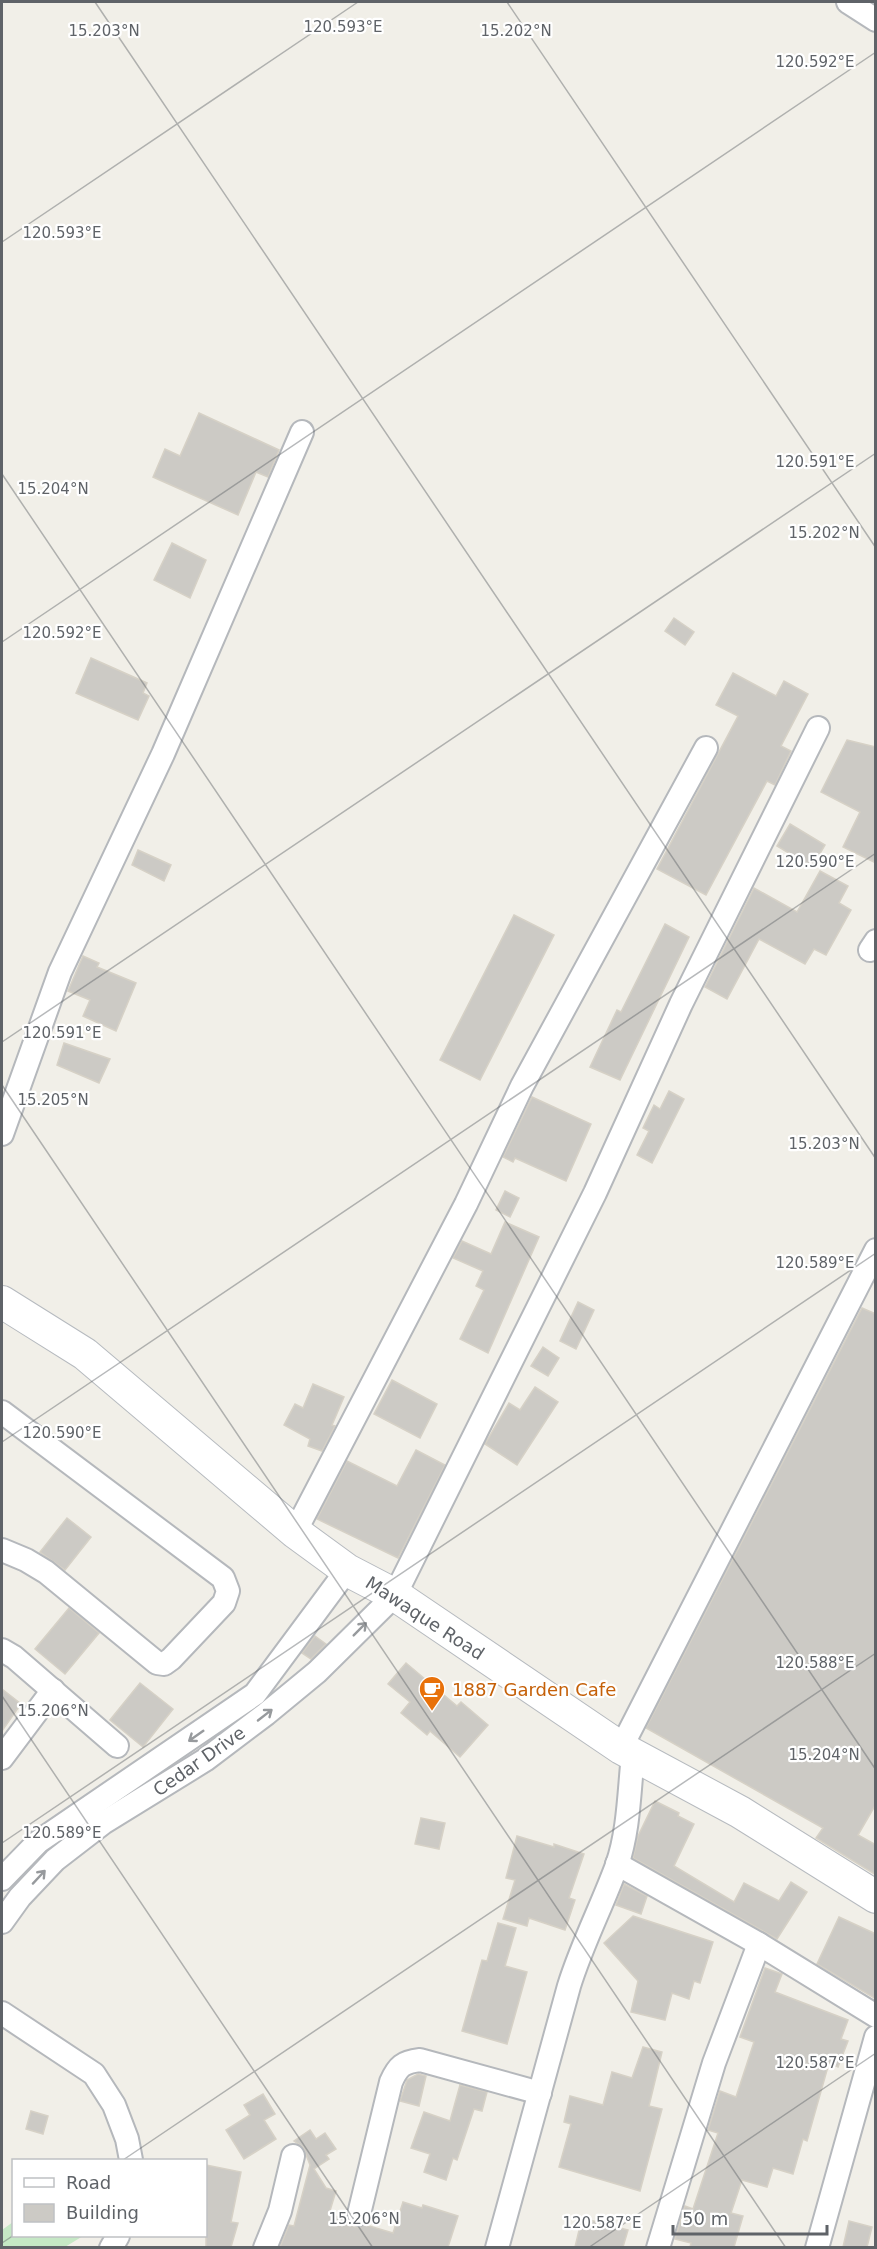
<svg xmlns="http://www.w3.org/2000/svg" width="877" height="2249" font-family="'DejaVu Sans',sans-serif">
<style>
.green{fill:#c5e8c5}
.building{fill:#cccac5;stroke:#d6d1c6;stroke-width:1.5}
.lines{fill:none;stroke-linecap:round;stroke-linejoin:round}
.minor-casing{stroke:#b5b8bc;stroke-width:26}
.secondary-casing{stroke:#b6babf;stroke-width:34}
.minor{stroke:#fff;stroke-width:22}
.secondary{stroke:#fff;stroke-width:32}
.oneway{stroke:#979a9d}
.ticks{fill:none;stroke:#5f6368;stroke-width:1.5;stroke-opacity:0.45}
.labels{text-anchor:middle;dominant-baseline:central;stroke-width:4.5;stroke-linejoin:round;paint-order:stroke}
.street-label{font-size:18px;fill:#5f6368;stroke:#fff}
.food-label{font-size:18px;fill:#c56008;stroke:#fff;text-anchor:start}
.ticks-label{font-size:15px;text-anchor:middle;fill:#5f6368;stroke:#fff;stroke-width:4.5;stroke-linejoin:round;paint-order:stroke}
</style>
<rect width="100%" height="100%" fill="#f1efe8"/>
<polygon class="green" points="13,2222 14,2236 83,2236 65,2247 2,2247 2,2230"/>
<g class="building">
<polygon points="199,413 279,450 268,477 256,472 238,515 153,477 165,449 180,456"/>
<polygon points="172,543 206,560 190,598 154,580"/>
<polygon points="674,618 694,632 685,645 665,631"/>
<polygon points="91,658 147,683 143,693 149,696 138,720 76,693"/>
<polygon points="733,673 776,696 784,681 808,694 781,746 791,751 775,785 767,781 706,895 657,869 738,716 716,705"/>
<polygon points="847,740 876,747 876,863 843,847 860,812 821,792"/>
<polygon points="790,824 825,845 812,867 777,846"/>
<polygon points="138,850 171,865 164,881 132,865"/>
<polygon points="820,871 848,886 839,903 851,910 826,955 814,949 805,964 759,939 727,999 705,987 754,888 797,912"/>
<polygon points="514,915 554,935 480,1080 440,1060"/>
<polygon points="665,924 689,937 620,1080 590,1067 617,1010 621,1012"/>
<polygon points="83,956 99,963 97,967 136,983 116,1031 83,1016 90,1000 68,991"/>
<polygon points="64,1043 110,1059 99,1083 57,1065"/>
<polygon points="669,1091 684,1099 652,1163 637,1155 649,1131 643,1128 654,1105 660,1109"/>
<polygon points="532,1097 591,1124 566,1181 515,1158 513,1162 503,1157"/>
<polygon points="505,1191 519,1198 510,1217 496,1210"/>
<polygon points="505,1222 539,1237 488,1353 460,1339 484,1290 476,1286 483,1271 453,1258 462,1241 491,1254"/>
<polygon points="578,1302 594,1310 576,1349 560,1341"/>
<polygon points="862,1308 876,1314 876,1804 858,1835 876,1845 876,1875 816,1838 823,1828 646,1728"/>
<polygon points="543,1347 559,1358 548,1376 531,1366"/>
<polygon points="392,1380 437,1404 420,1438 374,1414"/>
<polygon points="313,1384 344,1397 332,1425 335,1426 322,1451 308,1446 310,1439 284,1425 295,1404 303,1408"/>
<polygon points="535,1387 558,1402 517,1465 485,1444 509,1403 520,1410"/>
<polygon points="416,1450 445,1465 398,1558 317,1519 347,1461 397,1486"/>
<polygon points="67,1518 91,1537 65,1570 40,1552"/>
<polygon points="69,1608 99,1633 65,1674 35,1649"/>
<polygon points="315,1636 326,1644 311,1659 302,1653"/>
<polygon points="406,1663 457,1706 461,1702 488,1725 460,1757 430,1731 427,1735 401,1713 410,1702 388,1684"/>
<polygon points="140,1683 173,1709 143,1747 110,1720"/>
<polygon points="2,1689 21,1704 2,1731"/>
<polygon points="655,1801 679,1813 678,1816 694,1824 674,1866 734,1902 744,1883 779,1901 791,1882 807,1892 777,1939 633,1858 638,1836"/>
<polygon points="421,1818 445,1823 439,1849 415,1844"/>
<polygon points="517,1836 554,1847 554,1844 584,1854 569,1898 575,1900 565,1930 529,1918 527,1926 503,1919 515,1880 506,1878"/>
<polygon points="624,1884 647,1896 641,1914 616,1905"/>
<polygon points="633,1916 713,1942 700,1983 694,1981 689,1999 672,1993 665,2020 631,2012 638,1981 604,1943"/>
<polygon points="839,1917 876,1934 876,1999 817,1964"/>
<polygon points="498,1923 516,1928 505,1966 527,1972 507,2044 462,2031 482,1960 487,1961"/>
<polygon points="765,1968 782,1974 775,1992 848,2020 841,2039 848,2041 838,2067 829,2063 807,2141 803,2139 793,2174 773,2168 767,2187 742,2180 731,2213 743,2216 734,2247 690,2247 691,2243 675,2239 685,2206 693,2209 718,2133 708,2130 720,2091 736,2097 754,2042 740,2037"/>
<polygon points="643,2047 662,2052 649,2106 662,2109 640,2191 559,2167 571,2124 564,2122 570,2096 603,2105 612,2072 632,2078"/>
<polygon points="418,2074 426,2076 419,2106 400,2101 407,2080"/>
<polygon points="460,2085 487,2092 482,2111 474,2109 457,2160 453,2158 446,2180 424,2172 430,2154 411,2148 424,2112 450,2121"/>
<polygon points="263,2094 275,2114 264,2120 276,2139 244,2159 226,2130 250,2115 244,2105"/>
<polygon points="31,2111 48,2116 43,2134 26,2129"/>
<polygon points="310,2130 316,2139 325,2133 336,2149 326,2155 329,2159 314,2169 326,2188 336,2191 329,2214 347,2220 355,2227 366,2225 393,2233 403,2202 422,2208 423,2205 458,2216 448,2247 280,2247 289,2225 294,2226 310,2165 303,2147 294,2141"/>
<polygon points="206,2165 241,2172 231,2222 238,2223 231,2247 206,2247"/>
<polygon points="582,2218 628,2230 623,2247 575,2247"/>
<polygon points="849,2221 872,2227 867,2247 843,2247"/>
</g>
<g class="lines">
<g class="minor-casing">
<g id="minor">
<polyline points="848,2 876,20"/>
<polyline points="870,950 876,941"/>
<polyline points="2,1134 60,972 163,754 302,432"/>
<polyline points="2,1412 223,1578 228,1591 224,1603 171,1659 164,1664 157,1663 46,1572 26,1560 2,1550"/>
<polyline points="295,1532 466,1204 522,1086 706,748"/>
<polyline points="2,1650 14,1657 117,1746"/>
<polyline points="621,1748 876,1250"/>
<polyline points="2,1758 53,1690"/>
<polyline points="617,1864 759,1944 876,2016"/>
<polyline points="2,1879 38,1842 255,1694 347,1570"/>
<polyline points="2,1922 20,1897 55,1860 103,1823 205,1760 266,1714 317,1672 395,1595 595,1193 681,1004 818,728"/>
<polyline points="2,2013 94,2074 114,2105 127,2139 131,2160"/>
<path d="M359,2214L391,2082C398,2066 403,2062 420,2060L540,2093"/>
<polyline points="111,2248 118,2236"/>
<polyline points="265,2248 280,2211 293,2156"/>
<path d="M497,2248L569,1986C582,1944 602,1906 617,1865C629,1830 629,1792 633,1755"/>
<polyline points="658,2248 714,2063 759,1944"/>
<polyline points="817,2248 876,2037"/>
</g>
</g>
<g class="secondary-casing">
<polyline id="secondary" points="2,1302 85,1354 295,1532 347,1570 395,1595 621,1748 740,1812 876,1897"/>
</g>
<use href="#minor" class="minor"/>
<use href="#secondary" class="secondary"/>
</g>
<defs><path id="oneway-shaft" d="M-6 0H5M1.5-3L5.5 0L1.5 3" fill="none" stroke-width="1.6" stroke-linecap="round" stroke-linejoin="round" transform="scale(1.5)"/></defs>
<g class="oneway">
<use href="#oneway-shaft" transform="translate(360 1629) rotate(-45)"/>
<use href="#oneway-shaft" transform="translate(265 1715) rotate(-38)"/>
<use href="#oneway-shaft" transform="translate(196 1736) rotate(145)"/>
<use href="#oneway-shaft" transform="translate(39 1877) rotate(-47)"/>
</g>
<path class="ticks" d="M95,2L876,1159M507,2L876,548M2,242L358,2M2,474L876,1770M2,642L876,52M2,1042L876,453M2,1085L786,2248M2,1442L876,853M2,1696L373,2248M2,1843L876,1253M123,2160L876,1653M2,2243L14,2235M588,2248L876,2053"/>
<defs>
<g id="cafe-pin" transform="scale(1.35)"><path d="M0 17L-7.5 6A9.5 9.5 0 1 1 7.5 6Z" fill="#e8710a" stroke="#fff"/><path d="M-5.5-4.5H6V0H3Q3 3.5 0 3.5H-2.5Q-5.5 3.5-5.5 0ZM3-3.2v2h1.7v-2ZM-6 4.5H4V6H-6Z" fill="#fff"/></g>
</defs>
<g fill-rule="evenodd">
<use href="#cafe-pin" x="432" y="1689"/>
</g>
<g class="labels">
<g class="street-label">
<text transform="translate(425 1618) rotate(33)">Mawaque Road</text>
<text transform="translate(199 1761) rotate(-35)">Cedar Drive</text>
</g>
<g class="food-label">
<text x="452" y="1689">1887 Garden Cafe</text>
</g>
</g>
<g class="ticks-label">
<text x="343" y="32">120.593°E</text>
<text x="104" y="36">15.203°N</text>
<text x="516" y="36">15.202°N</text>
<text x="815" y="67">120.592°E</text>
<text x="62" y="238">120.593°E</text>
<text x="815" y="467">120.591°E</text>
<text x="53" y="494">15.204°N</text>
<text x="824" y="538">15.202°N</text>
<text x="62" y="638">120.592°E</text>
<text x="815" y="867">120.590°E</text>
<text x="62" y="1038">120.591°E</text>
<text x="53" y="1105">15.205°N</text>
<text x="824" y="1149">15.203°N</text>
<text x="815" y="1268">120.589°E</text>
<text x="62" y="1438">120.590°E</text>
<text x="815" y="1668">120.588°E</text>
<text x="53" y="1716">15.206°N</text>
<text x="824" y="1760">15.204°N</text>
<text x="62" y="1838">120.589°E</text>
<text x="815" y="2068">120.587°E</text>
<text x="364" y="2224">15.206°N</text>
<text x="602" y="2228">120.587°E</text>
</g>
<rect width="877" height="2249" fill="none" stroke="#5f6368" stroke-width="6"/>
<rect x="12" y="2159" width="195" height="78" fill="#ffffff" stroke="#bfc1c3" stroke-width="1.5"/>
<rect x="24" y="2178" width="30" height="9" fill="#ffffff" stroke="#bfc1c3" stroke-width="1.5"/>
<text x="66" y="2189" font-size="18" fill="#5f6368">Road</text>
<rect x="24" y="2204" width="30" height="18" fill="#cccac5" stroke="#bfc1c3" stroke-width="1.5"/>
<text x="66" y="2219" font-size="18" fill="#5f6368">Building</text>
<path d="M673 2225v9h154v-9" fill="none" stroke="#5f6368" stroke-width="3"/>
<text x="682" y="2225" font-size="18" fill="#5f6368" stroke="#ffffff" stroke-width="4.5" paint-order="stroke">50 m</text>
</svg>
